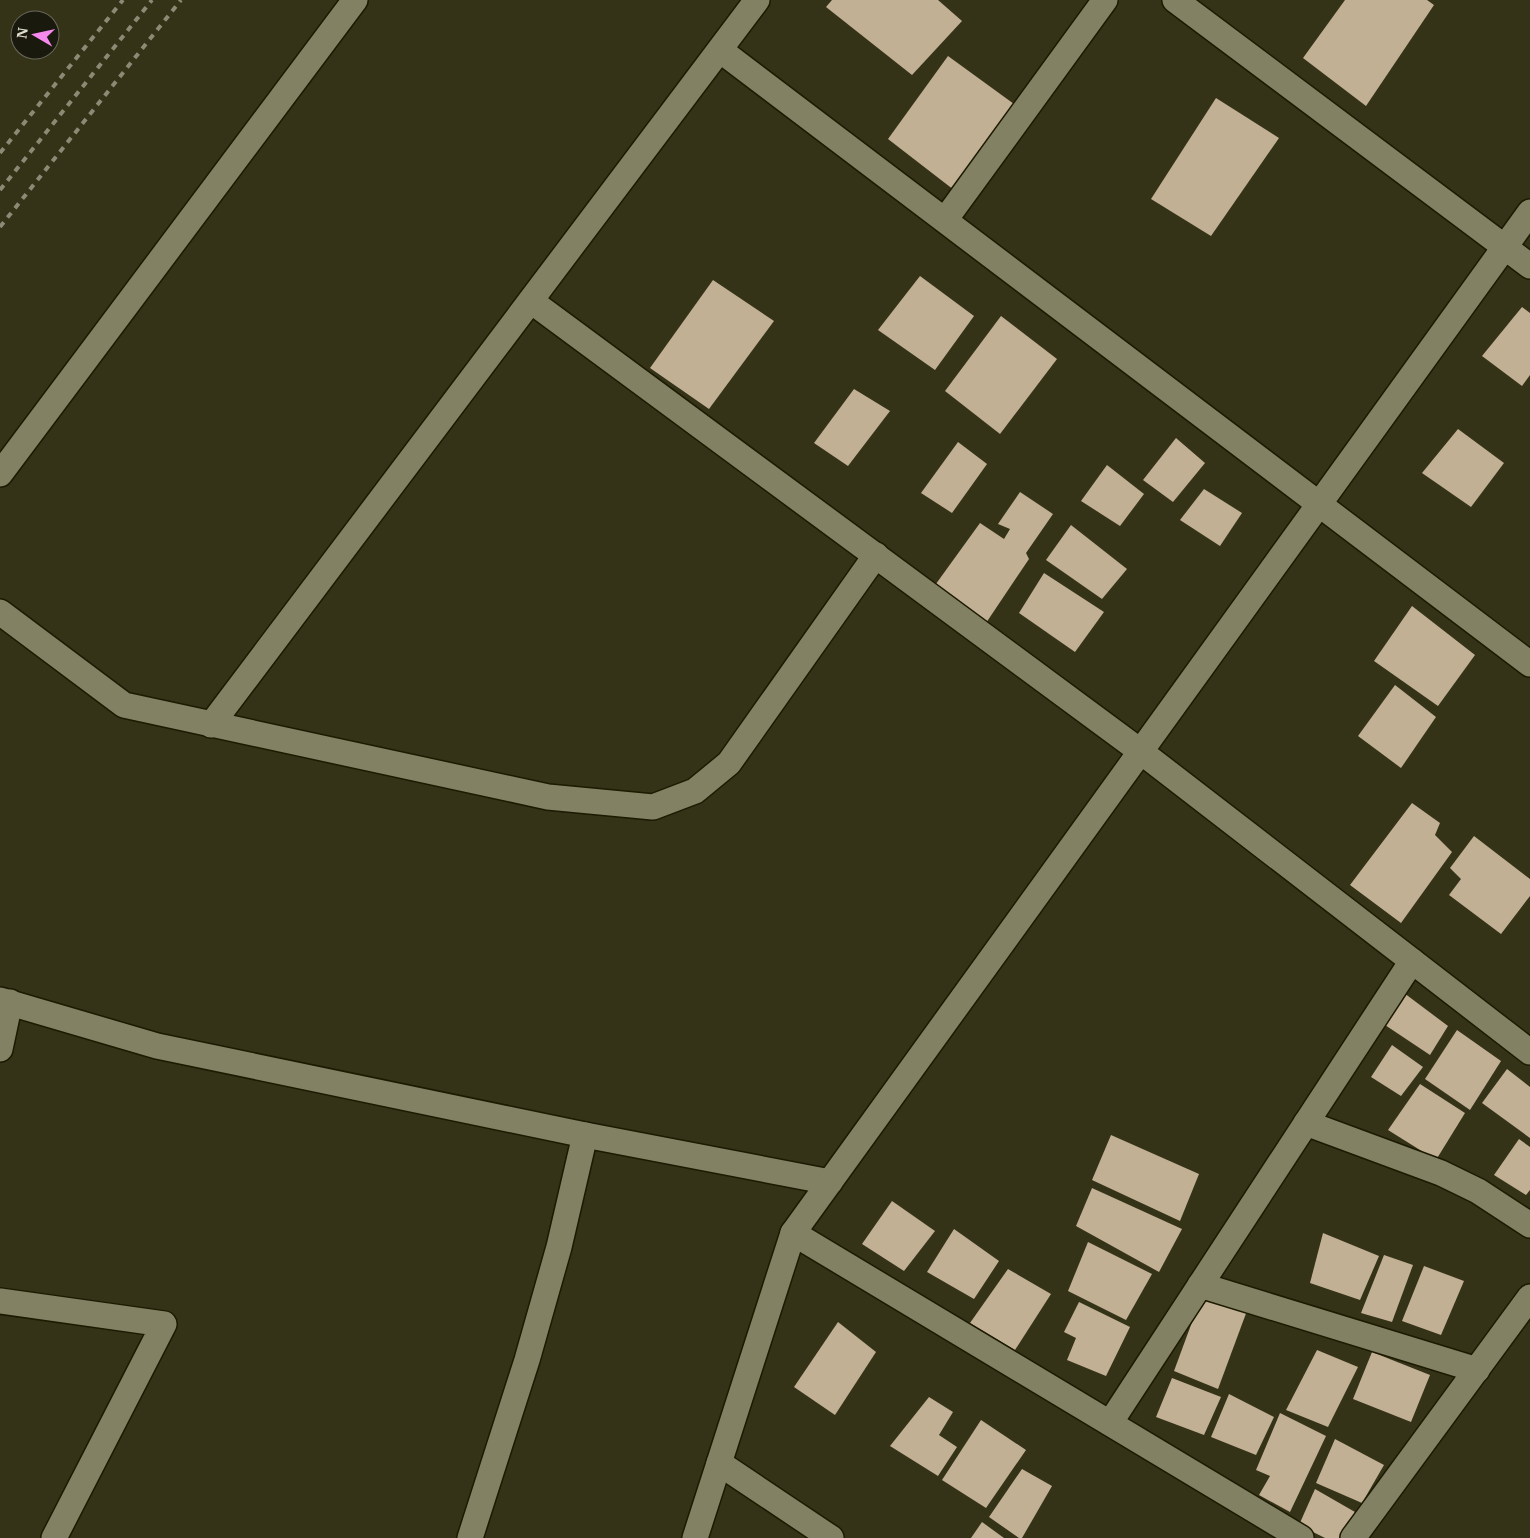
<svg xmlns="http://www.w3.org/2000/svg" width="1530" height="1538" font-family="'IBM Plex Serif',serif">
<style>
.building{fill:#c2b095}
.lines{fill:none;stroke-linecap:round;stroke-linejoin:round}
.street-casing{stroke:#1c1a01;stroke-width:28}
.street{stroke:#838164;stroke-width:25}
.rail{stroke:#8b8a75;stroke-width:4;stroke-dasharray:6 6;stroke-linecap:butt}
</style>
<rect width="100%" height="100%" fill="#343217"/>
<g class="building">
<polygon points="832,0 938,0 962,21 912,75 826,7"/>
<polygon points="1345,0 1427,0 1434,5 1366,106 1303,58"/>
<polygon points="948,56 1014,104 954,190 888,139"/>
<polygon points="1216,98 1279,138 1211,236 1151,199"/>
<polygon points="920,276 974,316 935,370 878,330"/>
<polygon points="713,280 774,321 709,409 650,368"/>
<polygon points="1522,307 1530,313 1530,375 1522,386 1482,356"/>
<polygon points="1001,316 1057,359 1000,434 945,391"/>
<polygon points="854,389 890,411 848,466 814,443"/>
<polygon points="1458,429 1504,463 1471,507 1422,473"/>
<polygon points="1176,438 1205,463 1173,502 1143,480"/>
<polygon points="958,442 987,464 952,513 921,493"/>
<polygon points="1107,465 1144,494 1120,526 1081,501"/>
<polygon points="1204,489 1242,513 1220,546 1180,520"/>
<polygon points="1020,492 1053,514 1026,553 1029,559 986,623 933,588 980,523 1004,539 1010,529 998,524"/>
<polygon points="1071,525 1127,569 1102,599 1046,560"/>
<polygon points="1044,573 1104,612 1075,652 1019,613"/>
<polygon points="1412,606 1475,655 1438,706 1374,661"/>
<polygon points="1395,685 1436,717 1401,768 1358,736"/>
<polygon points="1412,803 1440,823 1435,835 1452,852 1401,923 1350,885"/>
<polygon points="1474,836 1530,879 1530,896 1501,934 1449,895 1461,879 1450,868"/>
<polygon points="1404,993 1448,1026 1430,1055 1382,1023"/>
<polygon points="1457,1030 1501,1061 1470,1110 1425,1079"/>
<polygon points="1392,1045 1423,1067 1401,1096 1371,1077"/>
<polygon points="1507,1069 1530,1087 1530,1138 1482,1103"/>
<polygon points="1420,1084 1465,1113 1436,1160 1388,1130"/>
<polygon points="1111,1135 1199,1174 1180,1221 1092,1180"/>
<polygon points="1519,1139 1530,1147 1530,1190 1526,1195 1494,1175"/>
<polygon points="1092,1188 1182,1229 1159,1272 1076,1226"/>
<polygon points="892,1201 935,1231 904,1271 862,1244"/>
<polygon points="954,1229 999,1261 974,1299 927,1272"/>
<polygon points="1323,1233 1379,1256 1360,1300 1310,1283"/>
<polygon points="1088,1242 1152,1274 1126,1320 1068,1291"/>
<polygon points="1384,1255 1413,1265 1392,1322 1361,1313"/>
<polygon points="1424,1266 1464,1281 1441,1335 1402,1321"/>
<polygon points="1008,1269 1051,1294 1015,1350 970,1323"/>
<polygon points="1202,1295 1248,1308 1218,1389 1174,1371"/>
<polygon points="1079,1302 1130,1327 1106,1376 1067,1360 1076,1338 1064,1332"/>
<polygon points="838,1322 876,1352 835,1415 794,1387"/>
<polygon points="1317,1350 1358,1367 1328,1427 1286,1410"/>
<polygon points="1372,1352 1430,1375 1411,1422 1353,1399"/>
<polygon points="1172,1378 1221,1397 1204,1435 1156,1417"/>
<polygon points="1229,1394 1274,1417 1256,1455 1211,1437"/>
<polygon points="929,1397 953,1412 939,1435 957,1447 938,1476 890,1446"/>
<polygon points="1280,1413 1326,1436 1290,1512 1259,1495 1270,1476 1256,1470"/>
<polygon points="981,1420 1026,1450 986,1508 942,1480"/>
<polygon points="1335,1439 1384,1465 1362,1503 1316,1483"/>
<polygon points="1022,1469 1052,1486 1022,1538 1019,1538 989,1517"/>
<polygon points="1315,1489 1355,1512 1341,1538 1325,1538 1299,1525"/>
<polygon points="982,1522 1004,1538 971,1538"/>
</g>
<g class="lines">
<g class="street-casing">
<g id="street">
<polyline points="1175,0 1530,266"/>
<polyline points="720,50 1530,664"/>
<polyline points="945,220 1105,0"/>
<polyline points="531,301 1140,751 1530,1052"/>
<polyline points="0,474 355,0"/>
<polyline points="0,612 124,705 548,797 653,807 695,791 729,763 876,555"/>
<polyline points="211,725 757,0"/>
<polyline points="0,1000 157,1046 585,1135 830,1182"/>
<polyline points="0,1049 10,1002"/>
<polyline points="1306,1123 1441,1173 1478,1191 1530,1225"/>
<polyline points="793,1233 1301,1538"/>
<polyline points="1200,1285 1477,1370"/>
<polyline points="0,1301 164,1324 54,1538"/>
<polyline points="1110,1423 1412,961"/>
<polyline points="719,1463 831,1538"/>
<polyline points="470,1538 527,1360 559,1247 585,1135"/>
<polyline points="695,1538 793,1233 1530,212"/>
<polyline points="1353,1538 1530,1297"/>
</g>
</g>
<use href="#street" class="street"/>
<g class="rail">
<polyline points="0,153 123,0"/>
<polyline points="0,190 152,0"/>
<polyline points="0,227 181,0"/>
</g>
</g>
<g transform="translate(35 35) rotate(279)"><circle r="24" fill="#1a190e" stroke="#69685b"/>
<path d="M0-4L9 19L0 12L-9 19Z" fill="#f589ee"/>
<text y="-8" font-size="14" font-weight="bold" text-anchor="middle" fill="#dfdece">N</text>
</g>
</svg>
